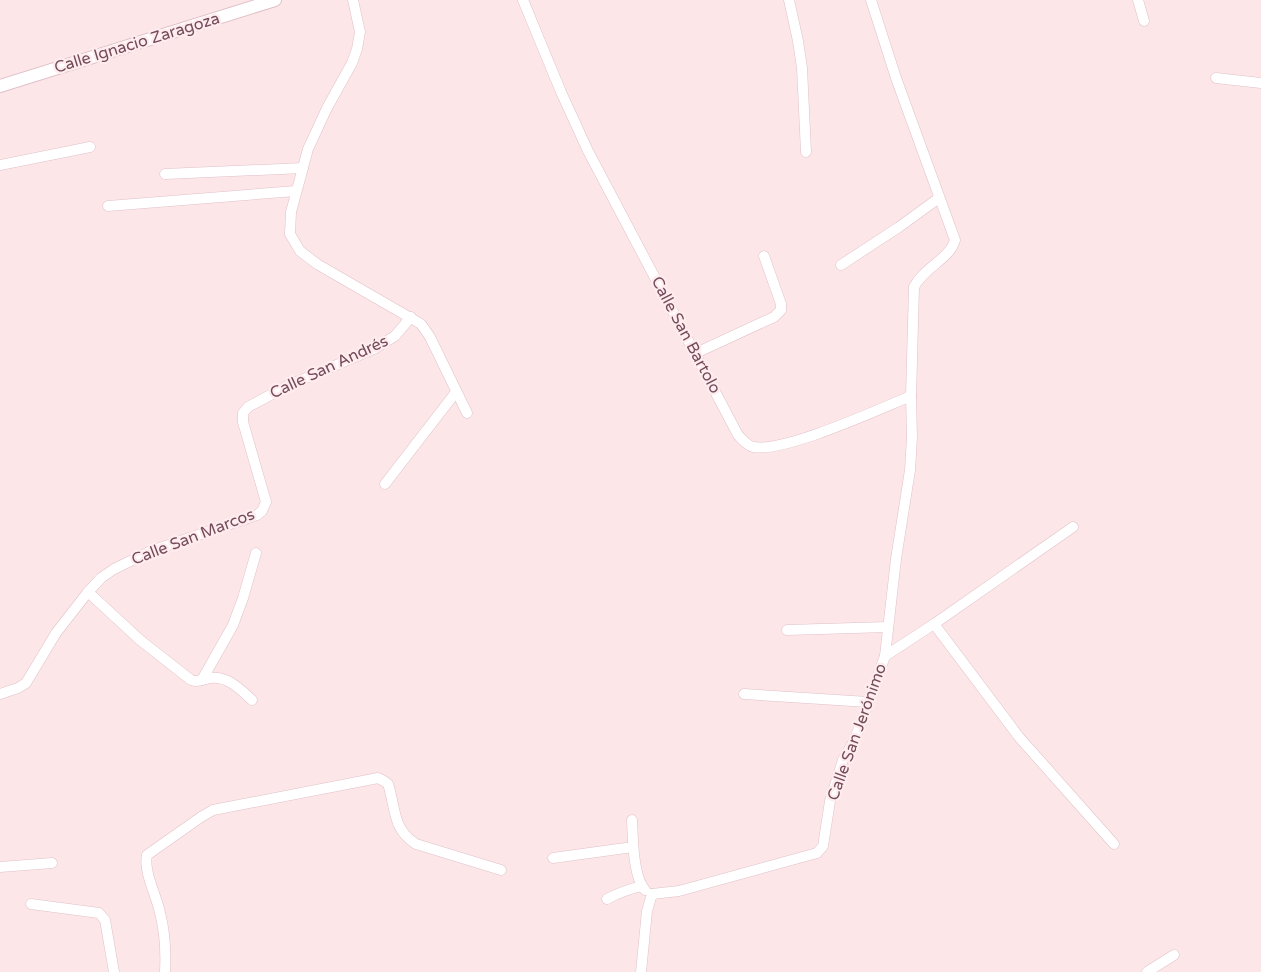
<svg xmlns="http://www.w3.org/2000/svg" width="1261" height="972" font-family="'Varela Round',sans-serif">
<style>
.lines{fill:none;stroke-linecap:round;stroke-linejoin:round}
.minor-casing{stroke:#e0c1c9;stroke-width:11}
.tertiary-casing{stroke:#e0c1c9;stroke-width:14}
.minor{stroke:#fff;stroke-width:10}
.tertiary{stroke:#fff;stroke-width:12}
.labels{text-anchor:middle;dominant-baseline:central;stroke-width:4.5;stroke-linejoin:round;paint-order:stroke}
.street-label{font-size:16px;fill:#744b5a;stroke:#feecee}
</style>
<rect width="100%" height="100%" fill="#fce6e8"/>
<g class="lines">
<g class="minor-casing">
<g id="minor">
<polyline points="353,0 360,32 357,49 352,63 327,108 308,149 291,212 290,234 300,251 317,264 421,324 430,337 467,413"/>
<path d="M523,0L561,92L588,151L738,435C743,440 746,445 753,447C784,453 879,409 911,396"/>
<polyline points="789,0 798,41 802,68 806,152"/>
<polyline points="1138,0 1144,21"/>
<polyline points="1216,78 1261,83"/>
<polyline points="0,165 90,147"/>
<polyline points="165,174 303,168"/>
<polyline points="108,206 296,191"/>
<polyline points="841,265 899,227 939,198"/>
<polyline points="696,353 774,317 781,310 781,304 764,256"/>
<polyline points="385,484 456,392"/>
<path d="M88,592L140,640L191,680C198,683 203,679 210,678C228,676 240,689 252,700"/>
<polyline points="934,624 1019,737 1114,844"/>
<polyline points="787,630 888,627"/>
<polyline points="885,656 934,624 1073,527"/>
<polyline points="202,680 233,625 243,598 256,553"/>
<polyline points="0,694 18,688 26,683 56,633 88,592 101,578 114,569 151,551 257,515 262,511 266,502 243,422 243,413 248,407 287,386 374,349 395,336 411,317"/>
<polyline points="744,694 868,702"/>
<path d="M632,820C633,839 633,869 642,886"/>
<polyline points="553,858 633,847"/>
<polyline points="0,867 52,863"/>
<path d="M652,894L679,891L817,853L823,846L830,801L843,760L853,743L860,726L885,656L896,559L910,470L912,437L911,396L914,287C924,267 950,259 955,240L896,78L871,0"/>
<path d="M607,899C618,893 629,889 642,886L645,890"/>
<polyline points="31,904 99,913 105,920 114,972"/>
<path d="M165,972C166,952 165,932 160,913C157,897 143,871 147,855L201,817L213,810L378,778L384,781L388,784C396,808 392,829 416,844L501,870"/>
<polyline points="641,972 647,911 652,894"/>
<polyline points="1147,972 1174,955"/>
</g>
</g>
<g class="tertiary-casing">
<polyline id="tertiary" points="0,86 275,0"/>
</g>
<use href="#minor" class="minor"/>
<use href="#tertiary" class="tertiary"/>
</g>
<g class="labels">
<g class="street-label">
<text transform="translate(137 43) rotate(-17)">Calle Ignacio Zaragoza</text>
<text transform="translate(686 335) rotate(62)">Calle San Bartolo</text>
<text transform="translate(329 367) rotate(-25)">Calle San Andrés</text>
<text transform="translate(193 537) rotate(-21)">Calle San Marcos</text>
<text transform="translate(857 732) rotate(-70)">Calle San Jerónimo</text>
</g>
</g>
</svg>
